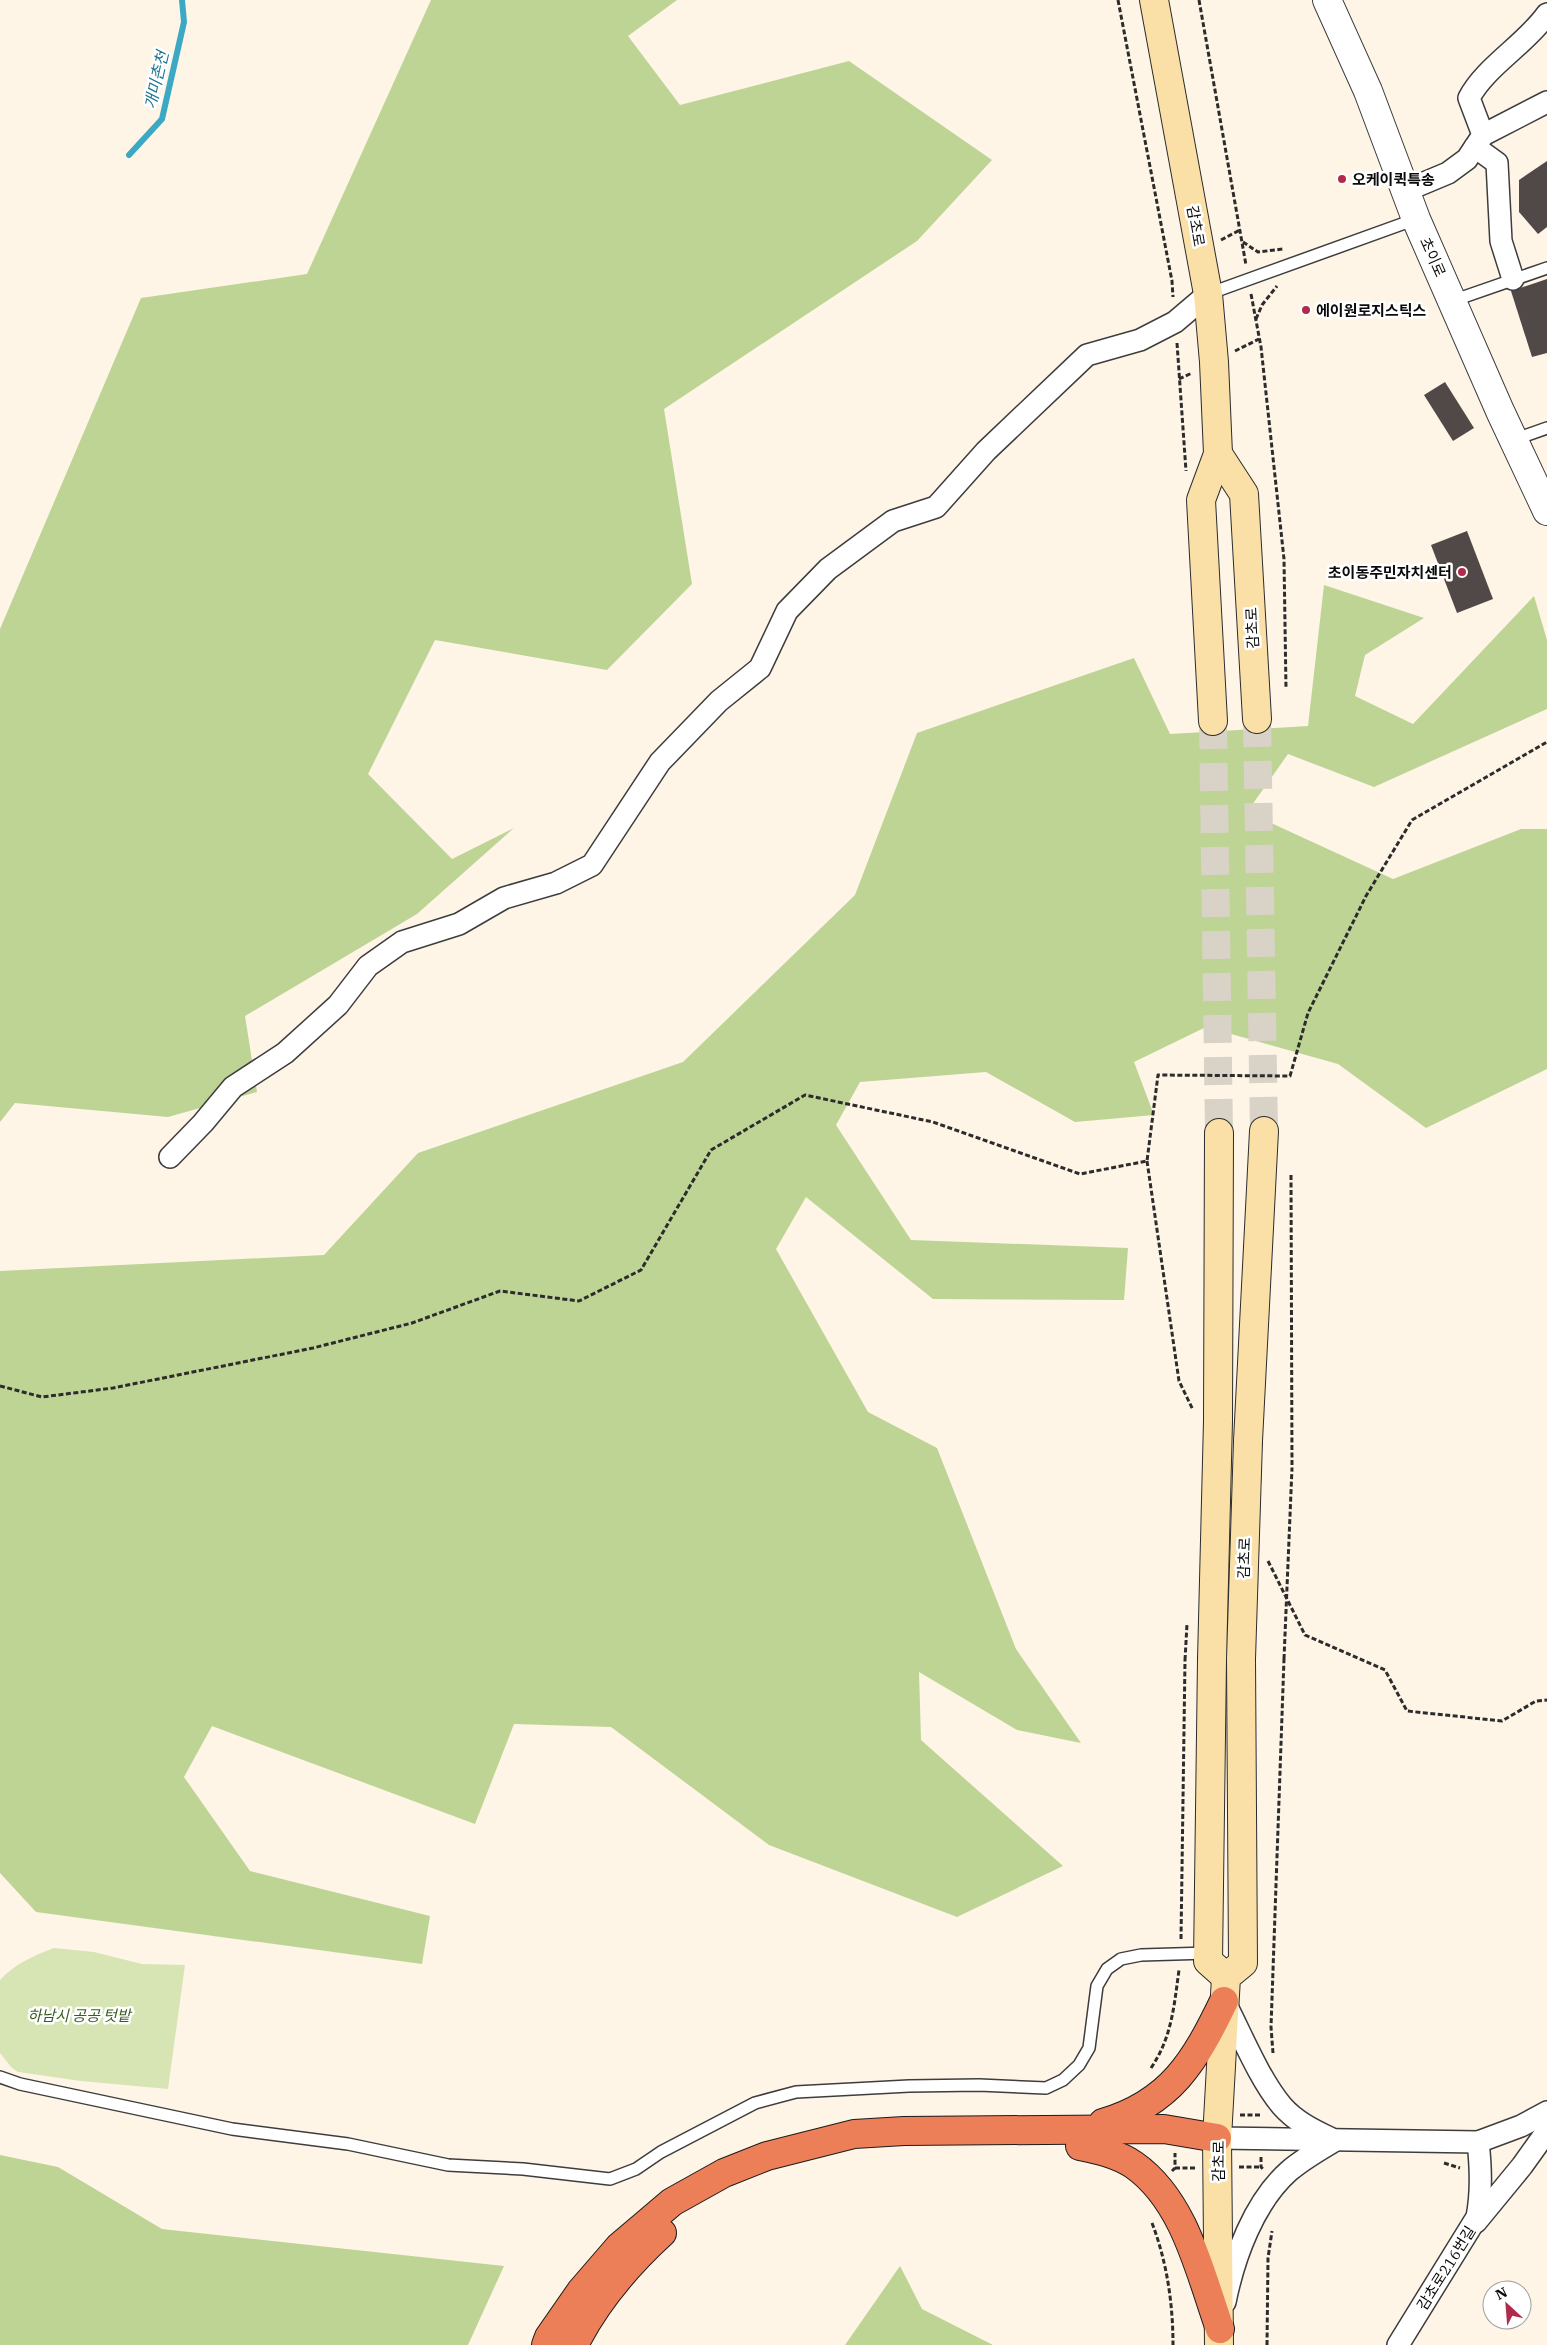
<svg xmlns="http://www.w3.org/2000/svg" width="1547" height="2345" font-family="'IBM Plex Serif','Noto Sans KR',serif">
<style>
.green{fill:#d7e5b4}
.forest{fill:#bed495}
.lines{fill:none;stroke-linecap:round;stroke-linejoin:round}
.stream{stroke:#3ba8c4;stroke-width:6}
.building{fill:#514947}
.secondary-tunnel{stroke:#d9d2c6;stroke-width:28;stroke-dasharray:28 14;stroke-linecap:butt}
.service-casing{stroke:#3d3d3d;stroke-width:14}
.minor-casing{stroke:#3d3d3d;stroke-width:24}
.tertiary-casing{stroke:#3d3d3d;stroke-width:30}
.secondary-casing{stroke:#2c2c2c;stroke-width:30}
.motorway-casing{stroke:#1b1b1b;stroke-width:30}
.path{stroke:#2c2c2c;stroke-width:3;stroke-dasharray:5 2.5;stroke-linecap:butt}
.service{stroke:#fff;stroke-width:11}
.minor{stroke:#fff;stroke-width:21}
.tertiary{stroke:#fff;stroke-width:28}
.secondary{stroke:#fae0a6;stroke-width:28}
.motorway{stroke:#ec7e58;stroke-width:28}
.secondary-bridge-casing{stroke:#2c2c2c;stroke-width:30;stroke-linecap:butt}
.path-bridge{stroke:#2c2c2c;stroke-width:3;stroke-dasharray:5 2.5;stroke-linecap:butt}
.secondary-bridge{stroke:#fae0a6;stroke-width:28}
.poi-dot{fill:#b02b4b;stroke:#fff;stroke-width:2}
.labels{text-anchor:middle;dominant-baseline:central;stroke-width:5;stroke-linejoin:round;paint-order:stroke}
.poi-label{font-size:15px;font-weight:bold;fill:#0a0a0a;stroke:#fff;text-anchor:start}
.street-label{font-size:15px;fill:#0a0a0a;stroke:#fff}
.park-label{font-size:15px;font-style:italic;fill:#385c1f;stroke:#fff}
.water-label{font-size:16px;font-style:italic;fill:#1c7692;stroke:#fff}
</style>
<rect width="100%" height="100%" fill="#fef5e7"/>
<path class="green" d="M54,1948L94,1952L142,1964L185,1965L168,2089L81,2081L18,2072L12,2068L0,2053V1980C16,1963 33,1956 54,1948Z"/>
<g class="forest">
<polygon points="431,0 677,0 628,36 680,105 849,61 992,160 917,241 664,409 692,584 607,670 435,640 368,774 452,859 514,828 417,914 245,1016 257,1092 168,1117 15,1103 0,1122 0,629 141,298 307,274"/>
<polygon points="1324,585 1424,618 1365,655 1355,696 1413,724 1534,596 1547,640 1547,709 1374,787 1288,754 1247,812 1393,879 1521,829 1547,829 1547,1069 1426,1128 1338,1064 1206,1027 1134,1062 1154,1115 1075,1122 986,1072 860,1082 836,1125 911,1240 1128,1248 1124,1300 933,1299 806,1197 776,1249 868,1412 937,1448 1016,1649 1081,1743 1017,1730 919,1672 921,1740 1063,1866 957,1917 769,1845 611,1727 514,1724 475,1824 212,1726 184,1777 250,1871 430,1916 422,1964 36,1912 0,1873 0,1271 324,1255 418,1153 683,1062 855,895 917,733 1134,658 1170,734 1308,726"/>
<polygon points="0,2155 58,2167 162,2229 504,2266 468,2345 0,2345"/>
<polygon points="900,2266 922,2309 993,2345 845,2345"/>
</g>
<g class="lines">
<polyline class="stream" points="129,155 162,119 184,22 182,0"/>
</g>
<g class="building">
<polygon points="1547,161 1547,227 1538,234 1519,212 1519,180"/>
<polygon points="1547,279 1547,353 1532,357 1511,291"/>
<polygon points="1445,382 1474,428 1453,441 1424,395"/>
<polygon points="1467,531 1493,599 1457,613 1431,545"/>
</g>
<g class="lines">
<g class="secondary-tunnel">
<polyline points="1257,719 1264,1131"/>
<polyline points="1213,721 1219,1133"/>
</g>
<g class="service-casing">
<g id="service">
<polyline points="1208,294 1416,219"/>
<polyline points="1452,301 1547,268"/>
<polyline points="1513,440 1547,428"/>
<polyline points="0,2077 20,2084 232,2129 348,2144 448,2165 523,2169 610,2179 636,2169 661,2152 755,2103 796,2092 909,2086 979,2085 1046,2088 1063,2080 1079,2065 1089,2048 1097,1986 1107,1969 1121,1959 1141,1955 1208,1953"/>
</g>
</g>
<g class="minor-casing">
<g id="minor">
<polyline points="1483,135 1547,102"/>
<polyline points="1475,147 1497,163 1501,241 1513,279"/>
<path d="M1405,191L1448,173L1467,159L1483,135L1469,98C1485,67 1526,44 1547,14"/>
<polyline points="170,1157 203,1123 233,1087 285,1053 338,1005 368,966 402,942 459,924 504,898 556,883 592,865 660,762 719,701 760,668 787,611 828,569 893,521 936,507 986,451 1087,355 1140,340 1175,322 1208,294"/>
<path d="M1224,2001C1241,2033 1259,2079 1282,2106C1295,2121 1313,2130 1330,2138"/>
<polyline points="1217,2138 1478,2142 1521,2126 1547,2112"/>
<polyline points="1476,2222 1522,2166 1547,2131"/>
<path d="M1225,2302C1234,2257 1254,2202 1289,2171C1303,2159 1319,2150 1334,2141"/>
<path d="M1398,2345L1477,2217C1482,2192 1481,2168 1478,2142"/>
</g>
</g>
<g class="tertiary-casing">
<polyline id="tertiary" points="1327,0 1368,91 1416,219 1500,411 1547,511"/>
</g>
<g class="secondary-casing">
<g id="secondary">
<polyline points="1154,0 1208,294 1214,362 1218,454 1201,500 1213,721"/>
<polyline points="1218,454 1244,494 1257,719"/>
<polyline points="1218,1421 1219,1133"/>
<polyline points="1248,1441 1264,1131"/>
<polyline points="1212,1660 1208,1961 1226,1977"/>
<polyline points="1219,2345 1217,2138 1226,1977 1243,1963 1241,1659"/>
</g>
</g>
<g class="motorway-casing">
<g id="motorway">
<path d="M1103,2123C1171,2103 1195,2061 1224,2001"/>
<path d="M1080,2146C1099,2150 1118,2154 1134,2165C1185,2201 1200,2273 1220,2329"/>
<polyline points="546,2345 549,2337 581,2291 619,2247 672,2202 724,2173 767,2156 854,2134 904,2131 1164,2129 1217,2138"/>
<path d="M574,2345C596,2301 626,2266 662,2233"/>
</g>
</g>
<g class="path">
<polyline points="1118,0 1172,281 1173,297"/>
<polyline points="1199,0 1246,265"/>
<polyline points="1221,240 1240,230"/>
<polyline points="1243,242 1258,252 1283,249"/>
<polyline points="1251,294 1261,347 1284,559 1286,689"/>
<polyline points="1256,319 1262,305 1277,286"/>
<polyline points="1177,343 1186,471"/>
<polyline points="1235,351 1259,339"/>
<polyline points="1179,379 1192,373"/>
<polyline points="1147,1161 1179,1381 1193,1410"/>
<polyline points="1291,1175 1292,1468"/>
<polyline points="0,1386 42,1397 113,1388 313,1348 412,1323 500,1291 579,1301 641,1270 711,1150 805,1095 933,1122 1080,1174 1147,1161 1158,1075 1290,1076 1308,1013 1366,896 1412,820 1547,742"/>
<polyline points="1268,1561 1305,1635 1385,1670 1407,1711 1502,1721 1536,1701 1547,1700"/>
<polyline points="1181,1939 1185,1660"/>
<polyline points="1273,2053 1271,2027 1284,1659"/>
<path d="M1151,2068C1172,2037 1174,2006 1179,1970"/>
<polyline points="1240,2115 1262,2115"/>
<polyline points="1261,2157 1261,2167 1264,2170"/>
<polyline points="1444,2163 1460,2168"/>
<polyline points="1239,2167 1261,2167"/>
<polyline points="1175,2168 1196,2168"/>
<polyline points="1172,2171 1175,2168 1175,2153"/>
<path d="M1152,2223C1167,2262 1173,2304 1173,2345"/>
<polyline points="1267,2345 1268,2258 1272,2231"/>
</g>
<use href="#service" class="service"/>
<use href="#minor" class="minor"/>
<use href="#tertiary" class="tertiary"/>
<use href="#secondary" class="secondary"/>
<use href="#motorway" class="motorway"/>
<g class="secondary-bridge-casing">
<g id="secondary-bridge">
<polyline points="1241,1659 1248,1441"/>
<polyline points="1212,1660 1218,1421"/>
</g>
</g>
<g class="path-bridge">
<polyline points="1284,1659 1292,1468"/>
<polyline points="1185,1660 1187,1624"/>
</g>
<use href="#secondary-bridge" class="secondary-bridge"/>
</g>
<g class="poi-dot">
<circle cx="1342" cy="179" r="5"/>
<circle cx="1306" cy="310" r="5"/>
<circle cx="1462" cy="572" r="5"/>
</g>
<g class="labels">
<g class="poi-label">
<text x="1352" y="179">오케이퀵특송</text>
<text x="1316" y="310">에이원로지스틱스</text>
<text x="1452" y="572" text-anchor="end">초이동주민자치센터</text>
</g>
<g class="street-label">
<text transform="translate(1196 226) rotate(80)">감초로</text>
<text transform="translate(1433 257) rotate(66)">초이로</text>
<text transform="translate(1252 628) rotate(-93)">감초로</text>
<text transform="translate(1244 1558) rotate(-88)">감초로</text>
<text transform="translate(1218 2161) rotate(-90)">감초로</text>
<text transform="translate(1446 2268) rotate(-58)">감초로216번길</text>
</g>
<g class="park-label">
<text x="79" y="2015">하남시 공공 텃밭</text>
</g>
<g class="water-label">
<text transform="translate(156 80) rotate(-77)">개미촌천</text>
</g>
</g>
<g transform="translate(1507 2305) rotate(334)"><circle r="24" fill="#ffffff" stroke="#9d9d9d"/>
<path d="M0-4L9 19L0 12L-9 19Z" fill="#b02b4b"/>
<text y="-8" font-size="14" font-weight="bold" text-anchor="middle" fill="#0a0a0a">N</text>
</g>
</svg>
